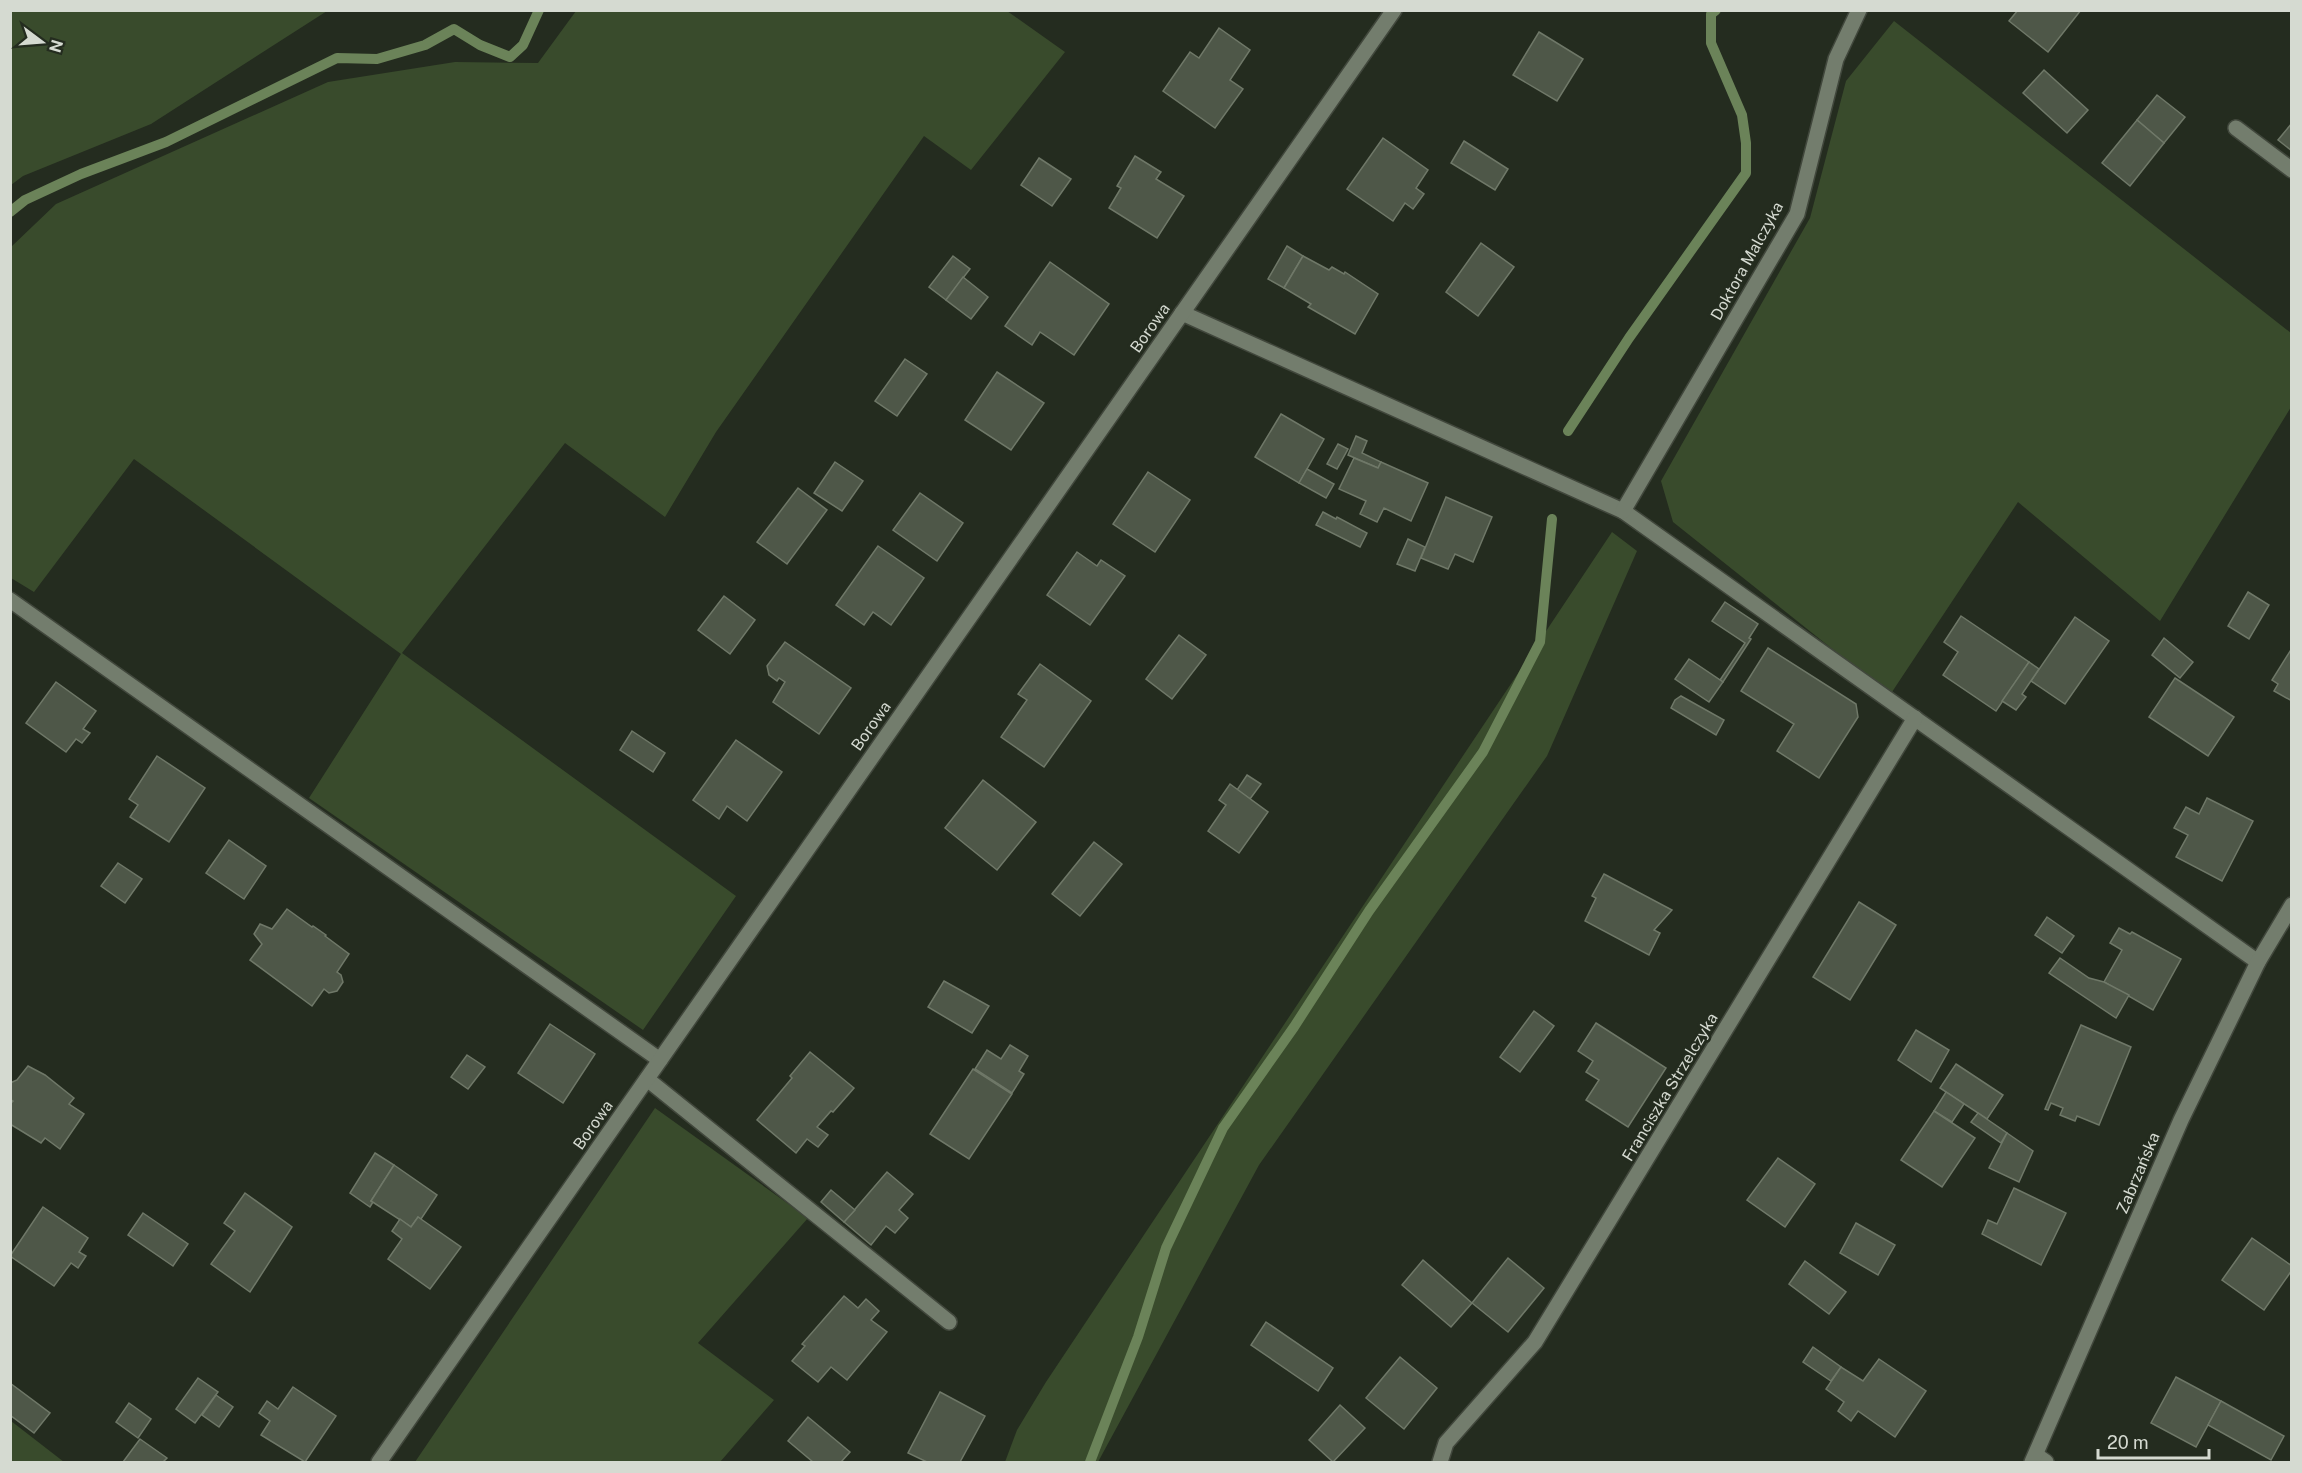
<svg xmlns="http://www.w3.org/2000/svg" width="2302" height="1473" font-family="'Public Sans',sans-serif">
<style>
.green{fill:#394b2c}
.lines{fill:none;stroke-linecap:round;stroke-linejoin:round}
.stream{stroke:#6b8359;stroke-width:10}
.building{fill:#4e5748;stroke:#6f7868;stroke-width:1.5}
.service-casing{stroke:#41473c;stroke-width:18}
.minor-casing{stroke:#41473c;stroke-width:18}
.tertiary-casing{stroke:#41473c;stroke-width:18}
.service{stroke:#737d6d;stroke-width:15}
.minor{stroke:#737d6d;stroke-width:15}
.tertiary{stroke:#737d6d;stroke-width:15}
.labels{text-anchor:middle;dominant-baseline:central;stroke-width:5;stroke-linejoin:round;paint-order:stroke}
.street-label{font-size:16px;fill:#d5dad1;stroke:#242c1f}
</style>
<rect width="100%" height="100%" fill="#242c1f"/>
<g class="green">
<polygon points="11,10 327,10 327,11 151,124 23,176 11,185"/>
<polygon points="576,11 1007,11 1065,52 971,170 924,136 716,432 665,517 565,443 402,653 736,896 643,1030 309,798 401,654 134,459 34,592 11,578 11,247 56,204 328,82 455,62 538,63"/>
<polygon points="1894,21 2291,333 2291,407 2160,621 2018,502 1890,695 1673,522 1661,481 1810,218 1846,81"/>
<polygon points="1612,532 1637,551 1547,756 1259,1165 1098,1462 1005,1462 1017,1430 1046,1382"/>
<polygon points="655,1108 808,1218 698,1343 774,1400 720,1462 415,1462"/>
<polygon points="10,1421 11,1421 64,1462 11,1462"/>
</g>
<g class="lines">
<g class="stream">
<polyline points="10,212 25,200 81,174 166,142 337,58 377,59 425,45 454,29 480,45 510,57 523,45 539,10"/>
<polyline points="1568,431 1629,338 1746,173 1746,143 1742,115 1711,43 1711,14 1716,10"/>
<polyline points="1090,1462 1138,1337 1166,1248 1223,1128 1294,1027 1369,911 1483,752 1540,642 1552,519"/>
</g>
</g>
<g class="building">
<polygon points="2018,10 2081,10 2048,52 2009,21"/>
<polygon points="1219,28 1250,50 1230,80 1243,89 1215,128 1163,91 1190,52 1199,58"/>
<polygon points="1539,32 1583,59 1557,101 1513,75"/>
<polygon points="2044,70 2088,110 2067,133 2023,93"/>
<polygon points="2157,95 2185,117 2164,143 2137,120"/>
<polygon points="2137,120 2164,143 2130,186 2102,163"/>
<polygon points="2292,123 2292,151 2278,140"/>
<polygon points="1383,138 1428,170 1416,188 1424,194 1413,209 1405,203 1393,221 1347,189"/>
<polygon points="1464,141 1508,169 1495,190 1451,163"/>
<polygon points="1135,156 1161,172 1156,179 1184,196 1157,238 1109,208 1121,188 1117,186"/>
<polygon points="1039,158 1071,179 1052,206 1021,185"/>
<polygon points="1481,243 1514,267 1478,316 1446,292"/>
<polygon points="1287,246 1303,256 1284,288 1268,279"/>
<polygon points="953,256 970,269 946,300 929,287"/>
<polygon points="1303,256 1329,270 1332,267 1344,274 1345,272 1378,294 1355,334 1308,307 1311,304 1284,288"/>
<polygon points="1050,262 1109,304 1074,355 1040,332 1032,345 1005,326"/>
<polygon points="963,277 988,297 971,319 946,300"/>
<polygon points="905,359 927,374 897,416 875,401"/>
<polygon points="997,372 1044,403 1011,450 965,420"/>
<polygon points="1281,414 1324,439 1299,483 1255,457"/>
<polygon points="1356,436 1367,441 1362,453 1381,462 1378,468 1348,455"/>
<polygon points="1338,444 1348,449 1337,469 1327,464"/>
<polygon points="1354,458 1378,468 1381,462 1428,483 1411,521 1384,508 1377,522 1360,514 1366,501 1339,489"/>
<polygon points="835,462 863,481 842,511 814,493"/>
<polygon points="1307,469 1334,484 1326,498 1299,483"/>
<polygon points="1148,472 1190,500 1155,552 1113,524"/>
<polygon points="798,488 827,510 787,564 757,542"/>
<polygon points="920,493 963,523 937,561 893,530"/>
<polygon points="1446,497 1492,517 1473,562 1455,554 1448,569 1421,558"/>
<polygon points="1323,512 1336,519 1337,517 1367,533 1360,547 1316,525"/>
<polygon points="1408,539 1425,547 1415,571 1397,564"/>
<polygon points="878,546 924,578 891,625 873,612 864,625 836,605"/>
<polygon points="1077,552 1097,566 1101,560 1125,576 1090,625 1047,595"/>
<polygon points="2248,592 2269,605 2249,639 2228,626"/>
<polygon points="724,596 755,620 730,654 698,630"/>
<polygon points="1725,602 1758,624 1749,638 1751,639 1723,682 1720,680 1745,643 1712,621"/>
<polygon points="1961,616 2029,662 1996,711 1943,675 1958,652 1944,642"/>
<polygon points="2075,617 2109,641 2065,704 2031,681"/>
<polygon points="1179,635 1206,655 1172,699 1146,679"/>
<polygon points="2164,638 2193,662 2180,678 2152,655"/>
<polygon points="785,642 851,688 819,734 773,702 785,682 779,678 777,681 769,675 767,666"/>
<polygon points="1768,648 1856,704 1858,717 1819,778 1777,751 1794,724 1741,691"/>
<polygon points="2292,648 2292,701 2274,691 2278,684 2272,680"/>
<polygon points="1689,659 1723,682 1709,702 1675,679"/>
<polygon points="2029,662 2039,669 2022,694 2026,697 2016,710 2002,701"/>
<polygon points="1040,664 1091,701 1044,767 1001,737 1027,700 1018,694"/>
<polygon points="2175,678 2234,717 2208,756 2149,717"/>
<polygon points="56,682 96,711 83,729 90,733 82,743 76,739 66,752 26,723"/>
<polygon points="1681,696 1724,720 1716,735 1671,708 1675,700"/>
<polygon points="632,731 665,753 653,772 620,750"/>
<polygon points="736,740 782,772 747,821 727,806 719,819 693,800"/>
<polygon points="157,756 205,788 169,842 130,817 138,805 129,799"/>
<polygon points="1247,775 1261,784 1250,799 1237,790"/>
<polygon points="983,780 1036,822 997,870 945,828"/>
<polygon points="1230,784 1268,812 1239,853 1208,831 1226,805 1219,800"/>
<polygon points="2207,798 2253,821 2222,881 2176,857 2188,835 2174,828 2186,807 2199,814"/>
<polygon points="229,840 266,866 244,899 206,873"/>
<polygon points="1094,842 1122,864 1080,916 1052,894"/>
<polygon points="118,863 142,879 125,903 101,886"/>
<polygon points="1604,874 1672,910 1654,930 1660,933 1649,955 1585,921 1596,898 1592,896"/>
<polygon points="1859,902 1896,925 1850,1000 1813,977"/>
<polygon points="287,909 312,927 313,926 326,935 325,936 349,954 337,972 341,975 343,982 337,991 329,993 324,989 312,1006 250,960 262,944 254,934 260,924 272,929"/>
<polygon points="2047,917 2074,936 2062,953 2035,935"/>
<polygon points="2119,928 2130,934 2132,932 2181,959 2153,1010 2104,982 2122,950 2110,943"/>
<polygon points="2060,958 2089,978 2104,982 2129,995 2116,1018 2049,973"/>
<polygon points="944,981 989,1006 972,1033 928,1007"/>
<polygon points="1534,1011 1554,1026 1520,1072 1500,1057"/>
<polygon points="1596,1023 1666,1068 1628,1127 1586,1100 1599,1080 1586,1072 1593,1061 1578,1051"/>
<polygon points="550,1024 595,1054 563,1103 518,1073"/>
<polygon points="2081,1025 2131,1047 2099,1125 2077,1116 2075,1121 2060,1115 2063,1108 2051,1103 2048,1110 2045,1109"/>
<polygon points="1916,1030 1949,1050 1931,1082 1898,1060"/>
<polygon points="1010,1045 1028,1056 1019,1071 1024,1074 1012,1093 975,1069 987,1050 1001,1059"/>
<polygon points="810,1052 854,1088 833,1112 831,1111 817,1127 828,1135 818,1147 807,1139 796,1153 757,1120 792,1078 790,1076"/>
<polygon points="467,1055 485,1067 468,1089 451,1077"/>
<polygon points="1956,1064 2003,1095 1987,1119 1940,1088"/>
<polygon points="28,1066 45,1075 74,1098 69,1104 84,1114 60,1149 45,1138 41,1143 10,1124 10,1104 13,1101 10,1099 10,1083 17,1080"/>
<polygon points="973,1069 1012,1094 969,1159 930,1134"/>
<polygon points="1946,1092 1964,1104 1952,1122 1934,1111"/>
<polygon points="1934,1111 1975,1138 1942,1187 1901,1160"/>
<polygon points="1978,1113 2007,1133 2001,1143 1971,1122"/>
<polygon points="2007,1133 2033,1151 2019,1182 1989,1168"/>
<polygon points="375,1153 394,1165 371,1201 373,1202 370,1207 350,1193"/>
<polygon points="1778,1158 1815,1184 1785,1227 1747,1200"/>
<polygon points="394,1165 437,1195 421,1219 418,1217 411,1227 371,1201"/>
<polygon points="887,1172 913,1194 899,1210 908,1218 895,1233 886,1226 871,1245 844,1222"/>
<polygon points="2014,1188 2066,1213 2041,1265 1982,1234 1988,1220 1997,1224"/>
<polygon points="831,1190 855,1210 844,1222 821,1202"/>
<polygon points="245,1193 292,1227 250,1292 211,1264 235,1231 224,1223"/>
<polygon points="43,1207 88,1238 79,1252 86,1256 78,1268 71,1263 54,1286 10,1256"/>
<polygon points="143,1213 188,1244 173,1266 128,1235"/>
<polygon points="418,1217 461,1247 430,1289 388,1259 402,1239 392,1231 400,1219 411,1227"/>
<polygon points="1856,1223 1895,1245 1878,1275 1840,1253"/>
<polygon points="2252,1238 2292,1266 2292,1270 2264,1310 2222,1280"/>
<polygon points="1508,1258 1544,1288 1508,1332 1472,1303"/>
<polygon points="1423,1260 1472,1303 1451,1327 1402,1285"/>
<polygon points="1805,1261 1846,1292 1829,1314 1789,1284"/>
<polygon points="844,1296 858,1308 866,1299 879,1311 871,1320 887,1332 847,1380 831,1367 818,1382 792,1361 805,1346 802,1344"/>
<polygon points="1266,1322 1333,1368 1318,1391 1251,1345"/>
<polygon points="1813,1347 1841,1367 1831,1381 1803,1362"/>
<polygon points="1400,1357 1437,1388 1404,1429 1366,1398"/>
<polygon points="1879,1359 1926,1391 1895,1437 1858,1411 1851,1421 1838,1411 1844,1402 1826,1389 1841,1367 1863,1381"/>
<polygon points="2176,1377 2221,1401 2196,1447 2151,1423"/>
<polygon points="198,1378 218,1392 195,1423 176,1409"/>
<polygon points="10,1383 50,1413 34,1433 10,1415"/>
<polygon points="293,1387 336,1416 305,1462 261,1435 270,1421 259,1413 267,1401 278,1409"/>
<polygon points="940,1392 985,1416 960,1462 927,1462 908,1453"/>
<polygon points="216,1395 233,1407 219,1427 202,1415"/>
<polygon points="2221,1401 2284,1436 2271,1460 2208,1425"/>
<polygon points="129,1403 151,1419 138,1438 116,1422"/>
<polygon points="1340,1405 1365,1428 1333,1462 1309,1440"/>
<polygon points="808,1417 850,1452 841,1462 813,1462 788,1441"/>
<polygon points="140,1439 167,1458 163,1462 123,1462"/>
</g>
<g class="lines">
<g class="service-casing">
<g id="service">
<polyline points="2236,128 2292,170"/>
<polyline points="10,600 660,1060"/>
<polyline points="647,1079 949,1322"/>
<polyline points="2036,1455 2046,1462"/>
</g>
</g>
<g class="minor-casing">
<g id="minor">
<polyline points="1182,313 1623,511 2258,962"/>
<polyline points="1623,511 1797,214 1836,59 1859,10"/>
<polyline points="379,1462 1394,10"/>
<polyline points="1440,1462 1446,1443 1535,1342 1915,718"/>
</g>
</g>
<g class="tertiary-casing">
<polyline id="tertiary" points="2032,1462 2181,1120 2258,962 2292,905"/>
</g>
<use href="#service" class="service"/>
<use href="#minor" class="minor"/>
<use href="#tertiary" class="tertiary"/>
</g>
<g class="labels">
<g class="street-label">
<text transform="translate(1747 261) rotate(-61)">Doktora Malczyka</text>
<text transform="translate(1150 328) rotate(-55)">Borowa</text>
<text transform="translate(871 726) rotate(-55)">Borowa</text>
<text transform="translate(1670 1087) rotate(-59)">Franciszka Strzelczyka</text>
<text transform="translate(593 1125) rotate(-55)">Borowa</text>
<text transform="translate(2138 1173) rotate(-67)">Zabrzańska</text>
</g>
</g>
<rect width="2302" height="1473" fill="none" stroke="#d5dad1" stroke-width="24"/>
<g transform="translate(42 42) rotate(106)" stroke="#242c1f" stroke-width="4.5" paint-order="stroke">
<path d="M0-4.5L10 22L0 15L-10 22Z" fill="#d5dad1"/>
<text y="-9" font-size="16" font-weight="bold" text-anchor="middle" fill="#d5dad1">N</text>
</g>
<path d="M2098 1449v9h111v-9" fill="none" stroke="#d5dad1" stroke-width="3"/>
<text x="2107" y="1449" font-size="18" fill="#d5dad1" stroke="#242c1f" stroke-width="4.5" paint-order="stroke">20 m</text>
</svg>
